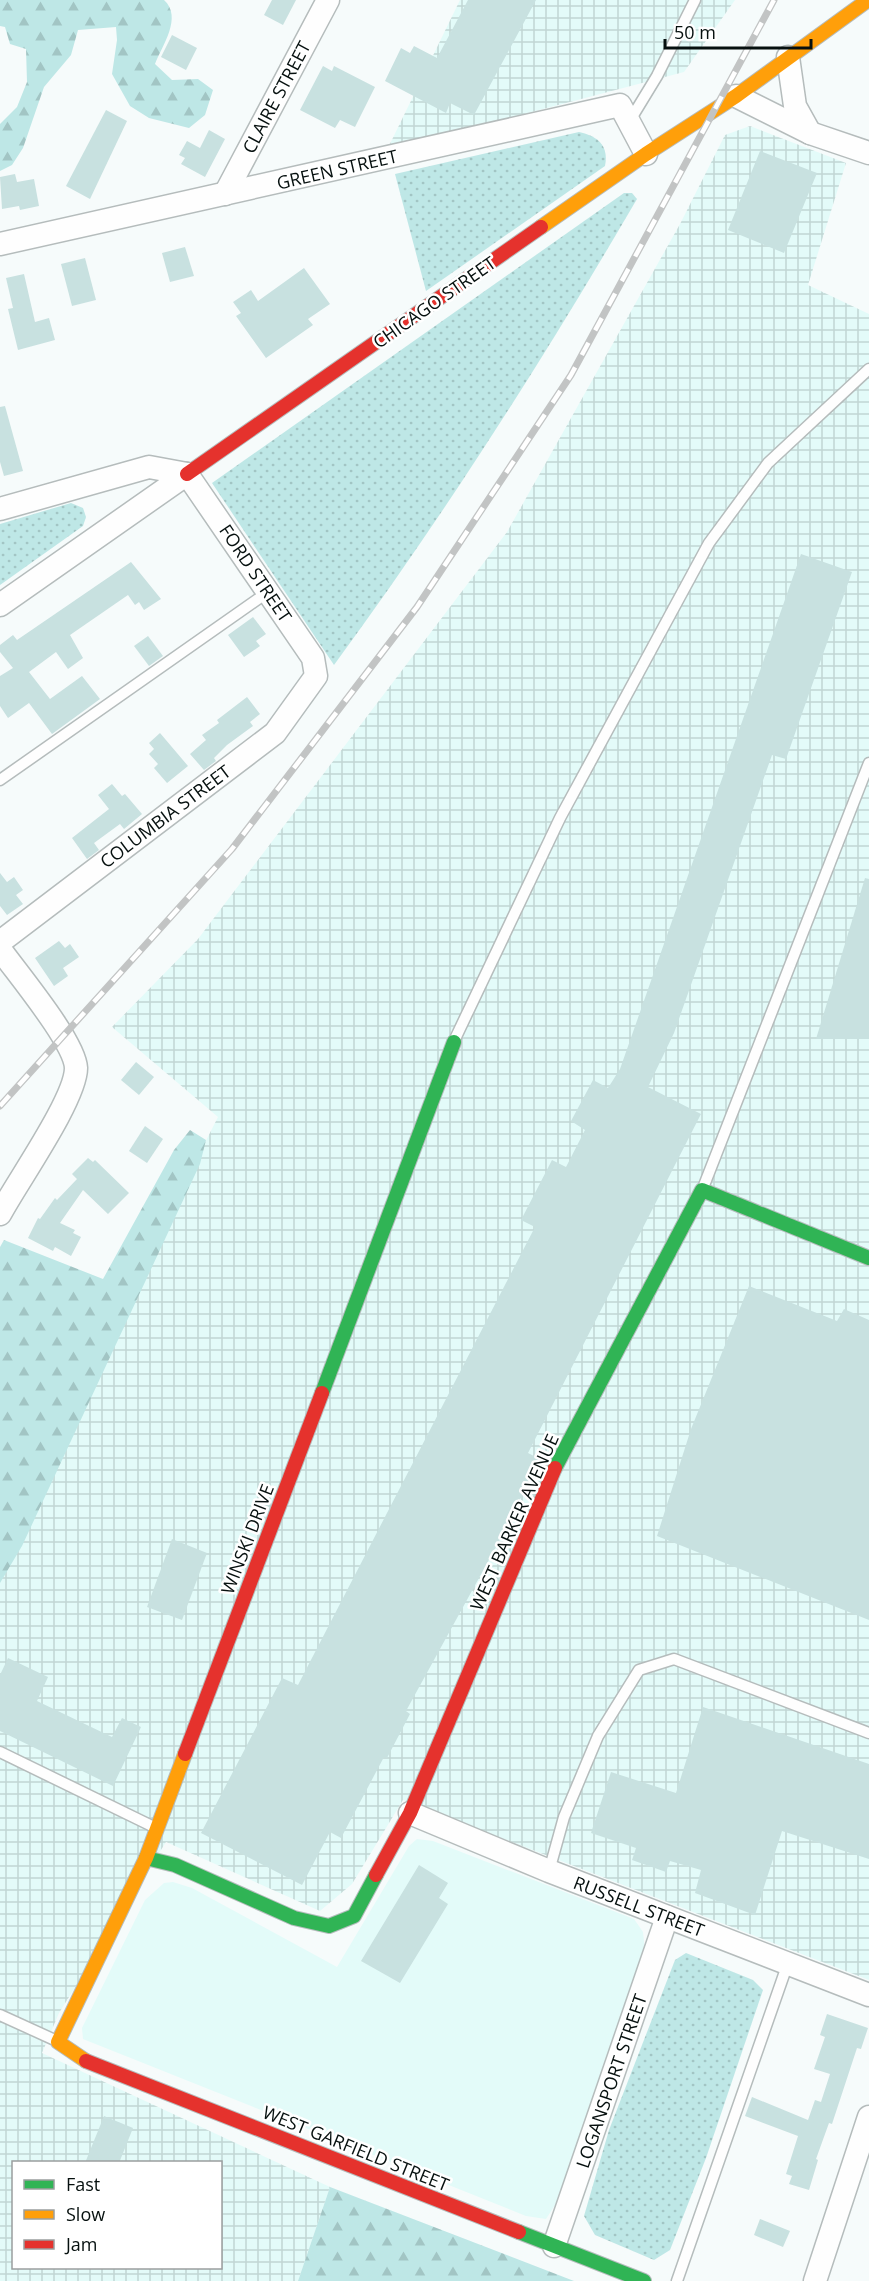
<svg xmlns="http://www.w3.org/2000/svg" width="869" height="2281" font-family="'Open Sans',sans-serif">
<style>
.built{fill:#e3fbf9}
.industrial{fill:url(#industrial-grid);fill-rule:evenodd}
.grass{fill:url(#grass-dots)}
.forest{fill:url(#forest-firs)}
.building{fill:#c8e1e0}
.lines{fill:none;stroke-linecap:round;stroke-linejoin:round}
.lane-casing{stroke:#b5bcbc;stroke-width:13}
.street-casing{stroke:#b5bcbc;stroke-width:25}
.fast-casing{stroke:#b5bcbc;stroke-width:16}
.slow-casing{stroke:#b5bcbc;stroke-width:16}
.jam-casing{stroke:#b5bcbc;stroke-width:16}
.lane{stroke:#fefefe;stroke-width:10}
.street{stroke:#fefefe;stroke-width:22}
.fast{stroke:#30b455;stroke-width:14}
.slow{stroke:#ff9f0a;stroke-width:14}
.jam{stroke:#e5322d;stroke-width:14}
.rail-casing{stroke:#c2c4c4;stroke-width:7}
.rail{stroke:#fff;stroke-width:4.5;stroke-dasharray:14;stroke-linecap:butt}
.labels{text-anchor:middle;dominant-baseline:central;stroke-width:5;stroke-linejoin:round;paint-order:stroke}
.street-label{font-size:18px;fill:#06100f;stroke:#fff}
</style>
<defs>
<pattern id="industrial-grid" width="8" height="8" patternUnits="userSpaceOnUse" patternTransform="scale(1.5)"><rect width="8" height="8" fill="#e3fbf9"/><path d="M0 4h8M4 0v8" fill="none" stroke="#c1d6d4"/></pattern>
<pattern id="grass-dots" width="8" height="8" patternUnits="userSpaceOnUse" patternTransform="scale(1.5)"><rect width="8" height="8" fill="#bee7e6"/><path d="M2 2h.1M6 6h.1" fill="none" stroke="#a2c5c4" stroke-width="1.8" stroke-linecap="round"/></pattern>
<pattern id="forest-firs" width="22" height="20" patternUnits="userSpaceOnUse" patternTransform="scale(1.5)"><rect width="22" height="20" fill="#bee7e6"/><path d="M5 1l3.5 6h-7zM16 11l3.5 6h-7z" fill="#a2c5c4"/></pattern>
</defs>
<rect width="100%" height="100%" fill="#f6fbfb"/>
<polygon class="built" points="417,1839 433,1841 634,1919 643,1932 645,1951 629,2003 555,2205 546,2219 526,2216 83,2039 82,2028 145,1900 164,1883 173,1882 192,1888 337,1967 409,1846"/>
<g class="industrial">
<polygon points="460,0 735,0 684,72 387,150"/>
<path d="M750,126L846,163L808,285L869,314V1980L403,1800L352,1884L320,1911L166,1842L59,2013L42,2053L330,2187L298,2281H0V1547L218,1117L112,1027L198,939L507,532L680,224L725,135ZM14,2162H220V2268H14Z"/>
</g>
<g class="grass">
<path d="M579,132C598,136 609,146 605,166L426,291L395,174Z"/>
<path d="M624,193H632L637,199C543,360 444,515 334,665L212,483Z"/>
<polygon points="71,503 83,508 86,517 83,526 0,585 0,524"/>
<polygon points="686,1953 753,1980 763,1990 706,2158 670,2250 654,2260 595,2235 584,2216 609,2130 675,1960"/>
</g>
<g class="forest">
<path d="M0,0H164C183,17 162,46 155,64L172,80L198,79L213,90L205,115L189,128L149,118L130,106L112,74L117,40L116,27L78,30L71,55L44,87L23,148L12,165L0,171V124L17,107L27,82L26,49L10,44L5,27L0,26Z"/>
<polygon points="190,1130 206,1140 200,1164 22,1546 0,1583 0,1247 4,1240 103,1279 174,1150"/>
<polygon points="330,2187 574,2281 298,2281"/>
</g>
<g class="building">
<polygon points="272,0 296,0 283,25 264,15"/>
<polygon points="468,0 536,0 474,115 450,103 446,113 385,81 401,48 410,53 414,46 437,58"/>
<polygon points="172,35 197,48 186,70 161,57"/>
<polygon points="323,66 332,71 334,66 375,87 355,127 340,120 335,128 300,110"/>
<polygon points="106,110 127,121 90,199 66,186"/>
<polygon points="209,130 225,139 205,177 181,164 185,158 179,155 187,141 200,148"/>
<polygon points="760,151 817,173 784,253 728,230"/>
<polygon points="15,174 17,182 34,179 39,206 20,210 19,206 2,209 0,177"/>
<polygon points="185,247 194,276 170,282 162,253"/>
<polygon points="85,258 96,300 72,306 61,264"/>
<polygon points="304,268 330,304 308,319 313,325 266,358 236,316 241,313 233,302 251,290 258,301"/>
<polygon points="24,274 35,322 49,318 55,340 18,350 8,309 13,308 6,278"/>
<polygon points="5,406 23,471 4,476 0,462 0,407"/>
<polygon points="801,554 852,572 786,759 772,755 674,1033 648,1087 701,1114 528,1453 540,1459 502,1536 406,1711 410,1714 387,1758 384,1757 341,1838 330,1832 302,1885 201,1833 282,1678 298,1685 535,1227 521,1220 552,1160 566,1167 585,1130 571,1121 593,1080 608,1088 620,1069"/>
<polygon points="131,562 161,599 144,610 139,602 135,605 128,595 70,635 83,658 68,669 56,652 29,672 50,699 82,676 100,699 52,734 29,703 8,718 0,706 0,676 13,668 0,652 0,645 13,635 17,640"/>
<polygon points="253,617 266,634 256,641 260,646 244,657 228,635"/>
<polygon points="148,636 163,656 149,666 134,646"/>
<polygon points="247,697 260,714 250,722 253,726 227,745 214,758 216,761 204,770 190,754 206,740 202,735 219,723 217,720"/>
<polygon points="160,733 188,766 167,783 154,768 158,764 149,754 154,749 149,743"/>
<polygon points="112,784 122,796 125,794 142,814 124,829 120,824 94,843 99,850 87,859 72,838 109,809 98,795"/>
<polygon points="0,873 7,882 14,877 23,890 16,895 23,904 7,915 0,906"/>
<polygon points="865,878 869,879 869,1039 816,1039"/>
<polygon points="59,941 65,948 70,944 79,957 63,968 68,976 54,986 35,958"/>
<polygon points="136,1062 154,1077 139,1095 121,1080"/>
<polygon points="145,1126 163,1139 147,1163 129,1151"/>
<polygon points="88,1158 93,1162 95,1160 129,1193 108,1214 83,1190 60,1223 75,1230 73,1233 81,1237 71,1256 55,1247 53,1251 28,1238 38,1218 40,1219 55,1198 57,1200 77,1179 72,1174"/>
<polygon points="749,1286 837,1321 844,1309 869,1320 869,1620 657,1536 691,1429"/>
<polygon points="172,1539 207,1553 182,1620 147,1607"/>
<polygon points="8,1658 48,1677 37,1701 112,1737 122,1718 141,1727 113,1786 0,1731 0,1675"/>
<polygon points="703,1707 869,1764 869,1859 782,1831 755,1915 695,1893 701,1870 670,1861 666,1872 632,1860 636,1848 591,1833 611,1772 676,1793"/>
<polygon points="419,1865 448,1883 439,1898 448,1904 400,1983 361,1961"/>
<polygon points="827,2014 868,2028 861,2049 857,2048 832,2124 829,2123 816,2159 818,2160 809,2190 789,2184 792,2176 786,2174 798,2136 745,2116 752,2097 808,2120 815,2100 821,2102 830,2074 814,2069 825,2037 820,2035"/>
<polygon points="104,2116 133,2128 119,2163 85,2163"/>
<polygon points="760,2219 790,2231 783,2247 754,2235"/>
</g>
<g class="lines">
<g class="lane-casing">
<g id="lane">
<polyline points="629,122 657,76 695,0"/>
<polyline points="0,780 268,592"/>
<polyline points="455,1039 560,818 709,543 768,463 869,369"/>
<polyline points="703,1188 869,763"/>
<polyline points="0,1752 154,1827"/>
<polyline points="549,1871 564,1817 598,1736 639,1670 674,1659 869,1733"/>
<polyline points="0,2015 57,2041"/>
<polyline points="677,2281 788,1963"/>
</g>
</g>
<g class="street-casing">
<g id="street">
<polyline points="788,57 795,106 810,133"/>
<polyline points="736,96 810,133 869,153"/>
<polyline points="225,194 328,0"/>
<polyline points="0,244 620,105 646,154"/>
<polyline points="0,509 149,467 187,474"/>
<polyline points="0,605 187,474"/>
<polyline points="0,942 275,733 316,676 313,658 187,474"/>
<path d="M0,949C17,973 75,1042 76,1068C76,1099 17,1182 0,1214"/>
<polyline points="410,1813 549,1871 869,1995"/>
<polyline points="554,2246 667,1917"/>
<polyline points="815,2281 869,2117"/>
</g>
</g>
<g class="fast-casing">
<g id="fast">
<polyline points="322,1393 454,1042"/>
<polyline points="555,1468 702,1190 869,1258"/>
<polyline points="146,1858 175,1865 294,1918 329,1926 354,1916 376,1875"/>
<polyline points="519,2232 644,2281"/>
</g>
</g>
<g class="slow-casing">
<g id="slow">
<polyline points="541,227 646,154 736,96 868,0"/>
<polyline points="86,2061 58,2042 146,1858 185,1754"/>
</g>
</g>
<g class="jam-casing">
<g id="jam">
<polyline points="187,474 541,227"/>
<polyline points="185,1754 322,1393"/>
<polyline points="376,1875 410,1813 555,1468"/>
<polyline points="86,2061 519,2232"/>
</g>
</g>
<use href="#lane" class="lane"/>
<use href="#street" class="street"/>
<use href="#fast" class="fast"/>
<use href="#slow" class="slow"/>
<use href="#jam" class="jam"/>
<g class="rail-casing">
<polyline id="rail" points="0,1106 232,849 417,607 571,375 774,0"/>
</g>
<use href="#rail" class="rail"/>
</g>
<g class="labels">
<g class="street-label">
<text transform="translate(276 97) rotate(-62)">CLAIRE STREET</text>
<text transform="translate(337 169) rotate(-13)">GREEN STREET</text>
<text transform="translate(434 302) rotate(-35)">CHICAGO STREET</text>
<text transform="translate(256 573) rotate(56)">FORD STREET</text>
<text transform="translate(165 816) rotate(-37)">COLUMBIA STREET</text>
<text transform="translate(514 1522) rotate(-66)">WEST BARKER AVENUE</text>
<text transform="translate(247 1539) rotate(-69)">WINSKI DRIVE</text>
<text transform="translate(639 1906) rotate(21)">RUSSELL STREET</text>
<text transform="translate(611 2081) rotate(-71)">LOGANSPORT STREET</text>
<text transform="translate(356 2148) rotate(22)">WEST GARFIELD STREET</text>
</g>
</g>
<rect x="12" y="2161" width="210" height="108" fill="#ffffff" stroke="#9b9f9f" stroke-width="1.5"/>
<rect x="24" y="2180" width="30" height="9" fill="#30b455" stroke="#9b9f9f" stroke-width="1.5"/>
<text x="66" y="2191" font-size="18" fill="#06100f">Fast</text>
<rect x="24" y="2210" width="30" height="9" fill="#ff9f0a" stroke="#9b9f9f" stroke-width="1.5"/>
<text x="66" y="2221" font-size="18" fill="#06100f">Slow</text>
<rect x="24" y="2240" width="30" height="9" fill="#e5322d" stroke="#9b9f9f" stroke-width="1.5"/>
<text x="66" y="2251" font-size="18" fill="#06100f">Jam</text>
<path d="M665 39v9h146v-9" fill="none" stroke="#06100f" stroke-width="3"/>
<text x="674" y="39" font-size="18" fill="#06100f" stroke="#ffffff" stroke-width="4.5" paint-order="stroke">50 m</text>
</svg>
